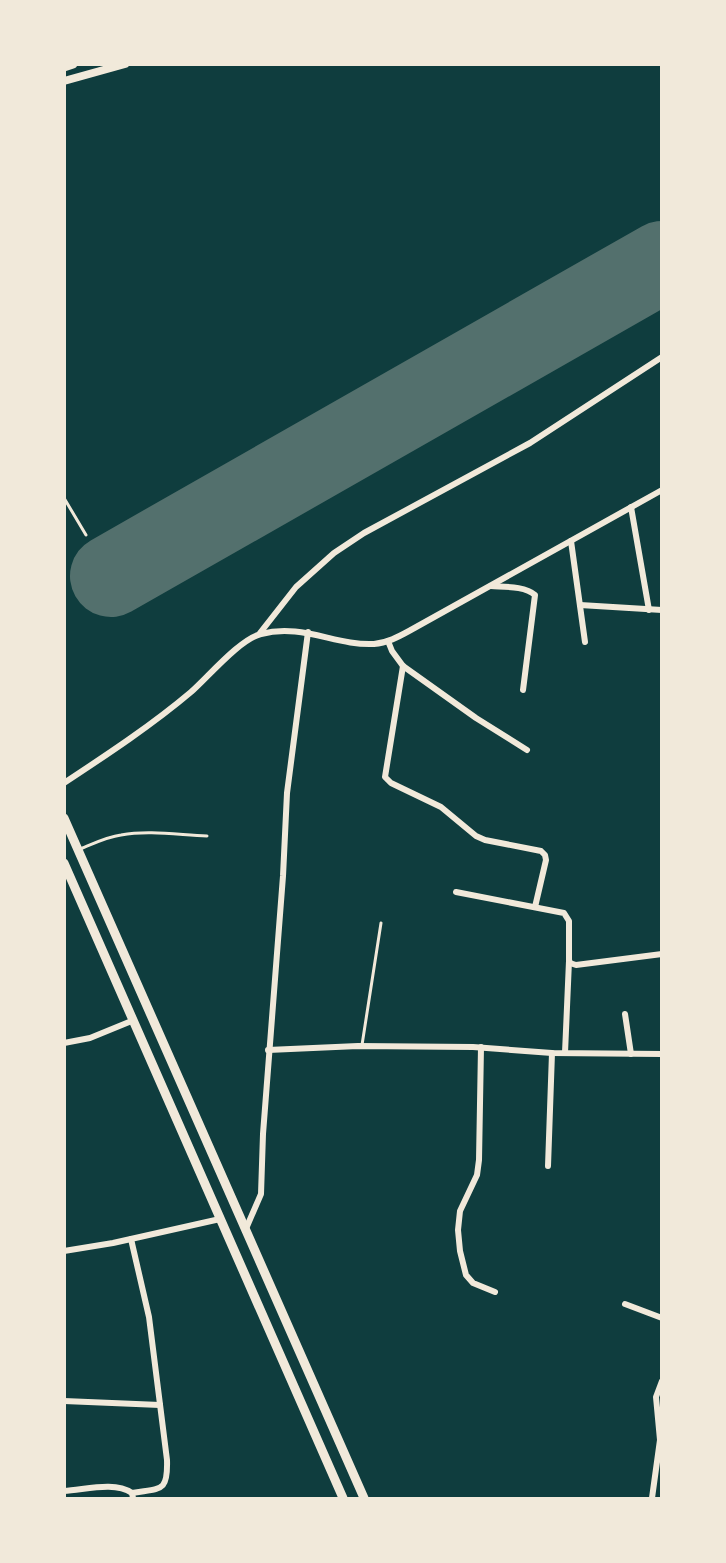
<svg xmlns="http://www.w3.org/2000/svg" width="726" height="1563" font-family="'Crimson Pro',serif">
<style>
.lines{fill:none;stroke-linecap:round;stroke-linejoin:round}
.runway{stroke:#53706d;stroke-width:82}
.service{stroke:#f1e9da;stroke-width:3}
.minor{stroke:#f1e9da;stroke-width:6}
.tertiary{stroke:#f1e9da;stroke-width:8}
.primary{stroke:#f1e9da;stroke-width:9}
</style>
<rect width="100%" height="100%" fill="#0f3d3e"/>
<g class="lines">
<polyline class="runway" points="111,576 662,262"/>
<g class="service">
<polyline points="64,498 86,535"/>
<path d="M80,849C93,844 106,837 121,835C149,830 179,835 207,836"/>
<polyline points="362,1045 381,923"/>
</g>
<g class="minor">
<polyline points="631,507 649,610"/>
<polyline points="571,541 585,642"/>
<path d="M491,586C504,587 525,586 535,595L523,690"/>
<polyline points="580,605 662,610"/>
<polyline points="260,633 296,587 334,553 364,533 530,443 662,357"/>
<polyline points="388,641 392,651 403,666 476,718 527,750"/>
<polyline points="403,666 385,777 391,783 441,807 476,836 485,840 541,851 545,855 546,860 535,907"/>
<path d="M64,783C108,754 152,725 191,692C209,676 240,639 261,634C302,623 336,646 374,644C387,643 398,637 409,631L662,490"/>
<polyline points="456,892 564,913 569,921 569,960 570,963 576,965 662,954"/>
<polyline points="625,1014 631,1054"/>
<polyline points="64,1043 90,1038 134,1020"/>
<polyline points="481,1047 479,1160 477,1175 460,1211 458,1230 460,1251 466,1275 473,1283 495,1292"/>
<polyline points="268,1050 358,1046 473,1047 552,1053 662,1054"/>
<polyline points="565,1053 569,961"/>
<polyline points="548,1166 552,1053"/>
<polyline points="245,1231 261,1194 263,1134 283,876 287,793 308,632"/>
<path d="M131,1239L149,1317L167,1460C168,1493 161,1488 132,1493"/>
<polyline points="64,1251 113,1243 220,1219"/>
<polyline points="625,1304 662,1318"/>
<polyline points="64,1401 160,1405"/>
<path d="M64,1491C85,1490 114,1481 132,1493L133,1498"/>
<polyline points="652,1498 660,1440 656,1397 662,1381"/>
</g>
<polyline class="tertiary" points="64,81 125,64"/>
<g class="primary">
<polyline points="64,67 73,64"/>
<polyline points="64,818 364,1498"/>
<polyline points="64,863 343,1498"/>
</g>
</g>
<rect width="726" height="1563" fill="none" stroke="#f1e9da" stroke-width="132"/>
</svg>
